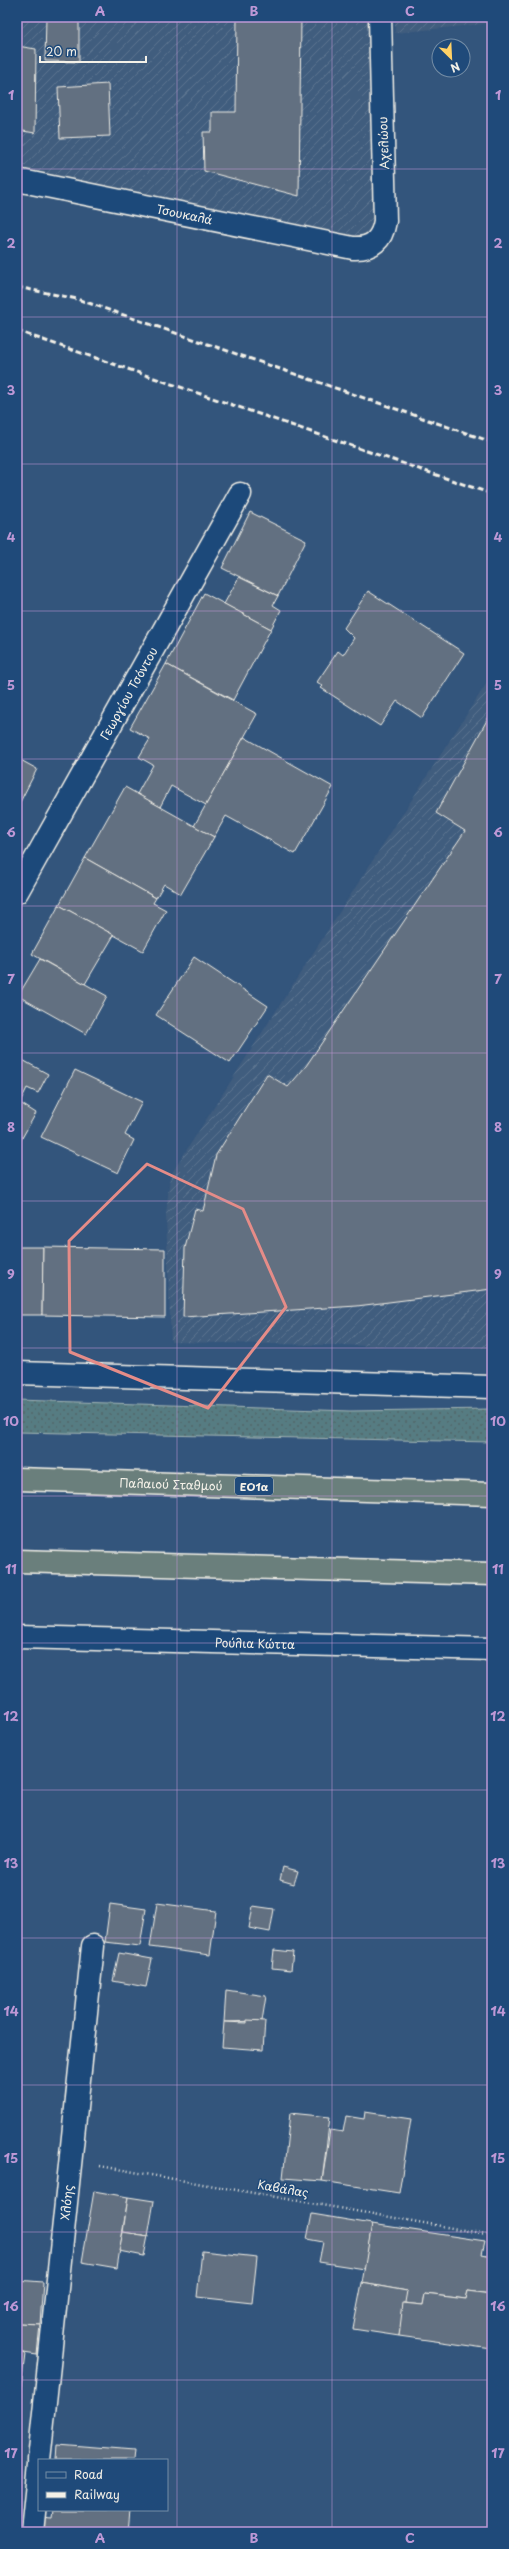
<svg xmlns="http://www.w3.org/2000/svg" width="509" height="2549" font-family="'Playpen Sans',sans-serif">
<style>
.industrial{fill:url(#industrial-furrows)}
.grass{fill:url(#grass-dots);stroke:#a5b6b5}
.building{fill:#627081;stroke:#f4f1e8}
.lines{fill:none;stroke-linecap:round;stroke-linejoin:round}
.minor-casing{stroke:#f4f1e8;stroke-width:25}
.trunk-casing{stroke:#f4f1e8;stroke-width:25}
.path{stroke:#f4f1e8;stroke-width:2.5;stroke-dasharray:1 3;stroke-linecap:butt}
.minor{stroke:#1f4a7a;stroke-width:22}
.trunk{stroke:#6b7f7c;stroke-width:22}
.rail{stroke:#f4f1e8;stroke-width:3;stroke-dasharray:6 3;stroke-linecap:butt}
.marked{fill:none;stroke:#e58c88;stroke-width:3;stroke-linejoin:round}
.grid{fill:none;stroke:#be98d6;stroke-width:1;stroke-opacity:0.55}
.labels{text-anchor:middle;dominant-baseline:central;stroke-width:3;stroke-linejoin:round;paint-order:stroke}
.shield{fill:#1f4a7a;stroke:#b4bfc7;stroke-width:1}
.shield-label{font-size:11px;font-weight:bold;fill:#f4f1e8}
.street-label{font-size:12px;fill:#f4f1e8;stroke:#1f4a7a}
.neatline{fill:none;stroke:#be98d6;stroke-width:1.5}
.grid-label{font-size:13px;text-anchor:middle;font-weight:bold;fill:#be98d6}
</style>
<defs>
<pattern id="industrial-furrows" width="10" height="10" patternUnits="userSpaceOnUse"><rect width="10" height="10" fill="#415d7e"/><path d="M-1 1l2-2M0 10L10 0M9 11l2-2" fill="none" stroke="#5d7590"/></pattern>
<pattern id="grass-dots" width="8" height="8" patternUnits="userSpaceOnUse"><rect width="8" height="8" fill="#567c82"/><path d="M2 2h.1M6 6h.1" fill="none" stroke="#506567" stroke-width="1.8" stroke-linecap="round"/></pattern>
</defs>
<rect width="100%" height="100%" fill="#33557c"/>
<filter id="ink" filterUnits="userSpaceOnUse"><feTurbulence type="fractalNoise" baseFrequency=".025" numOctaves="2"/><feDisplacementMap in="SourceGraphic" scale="8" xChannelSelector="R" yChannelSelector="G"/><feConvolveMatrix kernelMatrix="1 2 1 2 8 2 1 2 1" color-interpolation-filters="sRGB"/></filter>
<g filter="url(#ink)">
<g class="industrial">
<polygon points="17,17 380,17 385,221 353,248 17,180"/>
<polygon points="395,17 492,17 492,23 395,33"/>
<polygon points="492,675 492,1348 171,1342 166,1215 170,1176"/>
</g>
<polygon class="grass" points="17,1400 350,1411 492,1409 492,1442 17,1432"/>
<g class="building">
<polygon points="46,17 79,17 79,62 45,61"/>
<polygon points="135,17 178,17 135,19"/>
<polygon points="237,17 301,17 299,196 204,171 203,132 212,132 212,112 236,112"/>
<polygon points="17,46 36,49 35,133 17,130"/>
<polygon points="108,84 110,136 60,138 58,87"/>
<polygon points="250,512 306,540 278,596 222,568"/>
<polygon points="239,577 278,596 273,605 281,610 271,629 224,604"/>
<polygon points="368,591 464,653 422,718 397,701 380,726 321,688 323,686 317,682 338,651 343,655 354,638 344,628"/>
<polygon points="204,593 271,629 233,700 166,664"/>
<polygon points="166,664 257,714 206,805 171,786 160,807 137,794 153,765 139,757 150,739 130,728"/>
<polygon points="492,711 492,1289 357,1306 183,1317 185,1248 195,1209 203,1211 216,1155 267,1074 288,1087 306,1066 465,831 436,813"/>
<polygon points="244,737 333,787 295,854 226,816 214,837 194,826"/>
<polygon points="17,758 37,769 17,808"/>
<polygon points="125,787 214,837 181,894 164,884 156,898 85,858"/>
<polygon points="85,858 156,898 153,903 166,910 143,951 59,905"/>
<polygon points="59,905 114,935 85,984 32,954"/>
<polygon points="194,957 268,1006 230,1063 156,1015"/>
<polygon points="40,959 107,996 86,1034 18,996"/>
<polygon points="17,1057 48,1074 38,1093 27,1088 20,1102 17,1101"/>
<polygon points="75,1070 142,1102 125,1135 134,1140 118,1173 41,1137"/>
<polygon points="17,1101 36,1113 17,1147"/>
<polygon points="17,1247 43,1247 42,1315 17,1315"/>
<polygon points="43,1247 165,1249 165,1317 42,1315"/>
<polygon points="283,1867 298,1871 294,1884 280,1880"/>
<polygon points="157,1903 216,1911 210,1955 150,1947"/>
<polygon points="110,1904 146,1909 140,1946 105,1942"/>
<polygon points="253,1906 274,1909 270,1932 249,1928"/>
<polygon points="274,1950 293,1952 291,1970 272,1968"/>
<polygon points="119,1953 152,1959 146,1987 113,1981"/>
<polygon points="226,1990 266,1996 262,2021 224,2022"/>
<polygon points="247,2020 265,2021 263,2050 222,2047 224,2022 247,2023"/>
<polygon points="365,2112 411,2119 399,2193 322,2181 330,2130 343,2132 346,2116 364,2119"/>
<polygon points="290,2113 330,2117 322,2181 283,2178"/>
<polygon points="94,2191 128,2197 117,2268 82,2262"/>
<polygon points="128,2197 154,2201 148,2236 123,2232"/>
<polygon points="312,2214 372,2224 365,2269 319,2262 323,2242 307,2239"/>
<polygon points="372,2224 485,2241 482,2254 492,2256 492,2294 468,2291 466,2299 425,2294 423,2305 403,2303 407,2291 362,2283"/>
<polygon points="123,2232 148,2236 144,2256 119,2251"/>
<polygon points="202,2251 257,2257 252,2303 197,2297"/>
<polygon points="17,2280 43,2282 40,2324 17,2323"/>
<polygon points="362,2283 407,2291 399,2336 353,2329"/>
<polygon points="468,2291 492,2294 492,2349 399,2336 403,2303 423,2305 425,2294 466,2299"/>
<polygon points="17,2323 40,2324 37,2355 17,2352"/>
<polygon points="17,2352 25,2354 18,2412 17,2412"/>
<polygon points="57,2444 134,2450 133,2460 56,2460"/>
<polygon points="53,2510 130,2510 128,2532 39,2532 40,2517 52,2518"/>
</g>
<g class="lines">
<g class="minor-casing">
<g id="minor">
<path id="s1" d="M17,180L353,248C372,249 382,240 385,221L380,17"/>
<path id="s2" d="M17,892L240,494"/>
<polyline points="17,1373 492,1387"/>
<path id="s3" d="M17,1637L492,1649"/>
<path id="s4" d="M39,2460L93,1946"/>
<polyline points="32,2532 39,2464"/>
</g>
</g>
<g class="trunk-casing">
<g id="trunk">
<path id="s5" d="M17,1479L492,1494"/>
<polyline points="17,1561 492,1574"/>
</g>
</g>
<polyline class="path" points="100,2166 492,2235"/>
<use href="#minor" class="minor"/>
<use href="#trunk" class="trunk"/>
<g class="rail">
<polyline points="17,287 77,299 492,442"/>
<polyline points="17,331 492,494"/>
</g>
</g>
</g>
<path class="marked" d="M147,1164L243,1209L286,1307L208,1408L70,1352L69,1241Z"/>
<path class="grid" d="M177,17V2532M332,17V2532M17,169H492M17,317H492M17,464H492M17,611H492M17,759H492M17,906H492M17,1053H492M17,1201H492M17,1348H492M17,1496H492M17,1643H492M17,1790H492M17,1938H492M17,2085H492M17,2232H492M17,2380H492"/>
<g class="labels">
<rect class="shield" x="235" y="1477" width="38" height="18" rx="3"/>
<g class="shield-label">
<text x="254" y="1486">ΕΟ1α</text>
</g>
<g class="street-label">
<text transform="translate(383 143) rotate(-92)">Αχελώου</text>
<text stroke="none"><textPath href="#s1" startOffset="171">Τσουκαλά</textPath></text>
<text stroke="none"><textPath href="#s2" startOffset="228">Γεωργίου Τσόντου</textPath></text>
<text stroke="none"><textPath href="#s5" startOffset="154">Παλαιού Σταθμού</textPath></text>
<text stroke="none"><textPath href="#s3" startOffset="238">Ρούλια Κώττα</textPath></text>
<text transform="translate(283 2188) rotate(10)">Καβάλας</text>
<text stroke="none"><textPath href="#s4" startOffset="259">Χλόης</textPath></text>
</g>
</g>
<rect width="509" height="2549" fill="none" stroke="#1f4a7a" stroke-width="44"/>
<rect x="38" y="2459" width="130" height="52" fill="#1f4a7a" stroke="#748da6"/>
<rect x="46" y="2472" width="20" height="6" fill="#1f4a7a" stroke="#748da6"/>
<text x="74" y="2479" font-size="12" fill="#f4f1e8">Road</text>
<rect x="46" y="2492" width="20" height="6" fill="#f4f1e8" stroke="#748da6"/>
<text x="74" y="2499" font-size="12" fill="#f4f1e8">Railway</text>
<g transform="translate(451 58) rotate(156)"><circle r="19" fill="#1f4a7a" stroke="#748da6"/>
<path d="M0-3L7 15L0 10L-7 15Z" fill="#ffd166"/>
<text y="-6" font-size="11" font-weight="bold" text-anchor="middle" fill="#f4f1e8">N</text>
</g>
<path d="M40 56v6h106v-6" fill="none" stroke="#f4f1e8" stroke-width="2"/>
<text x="46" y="56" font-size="12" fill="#f4f1e8" stroke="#1f4a7a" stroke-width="3" paint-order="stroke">20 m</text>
<rect x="22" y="22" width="465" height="2505" class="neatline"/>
<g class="grid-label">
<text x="100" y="16">A</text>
<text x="254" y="16">B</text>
<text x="410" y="16">C</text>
<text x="11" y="100">1</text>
<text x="498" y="100">1</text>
<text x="11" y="248">2</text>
<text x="498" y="248">2</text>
<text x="11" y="395">3</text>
<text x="498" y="395">3</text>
<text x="11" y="542">4</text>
<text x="498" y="542">4</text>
<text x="11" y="690">5</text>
<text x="498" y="690">5</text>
<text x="11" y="837">6</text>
<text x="498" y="837">6</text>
<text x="11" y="984">7</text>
<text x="498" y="984">7</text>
<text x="11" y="1132">8</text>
<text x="498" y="1132">8</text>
<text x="11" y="1279">9</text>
<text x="498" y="1279">9</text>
<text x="11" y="1426">10</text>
<text x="498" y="1426">10</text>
<text x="11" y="1574">11</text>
<text x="498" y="1574">11</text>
<text x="11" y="1721">12</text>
<text x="498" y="1721">12</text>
<text x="11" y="1868">13</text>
<text x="498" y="1868">13</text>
<text x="11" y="2016">14</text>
<text x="498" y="2016">14</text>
<text x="11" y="2163">15</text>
<text x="498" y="2163">15</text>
<text x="11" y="2311">16</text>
<text x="498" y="2311">16</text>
<text x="11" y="2458">17</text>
<text x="498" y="2458">17</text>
<text x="100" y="2543">A</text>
<text x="254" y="2543">B</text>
<text x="410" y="2543">C</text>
</g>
</svg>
